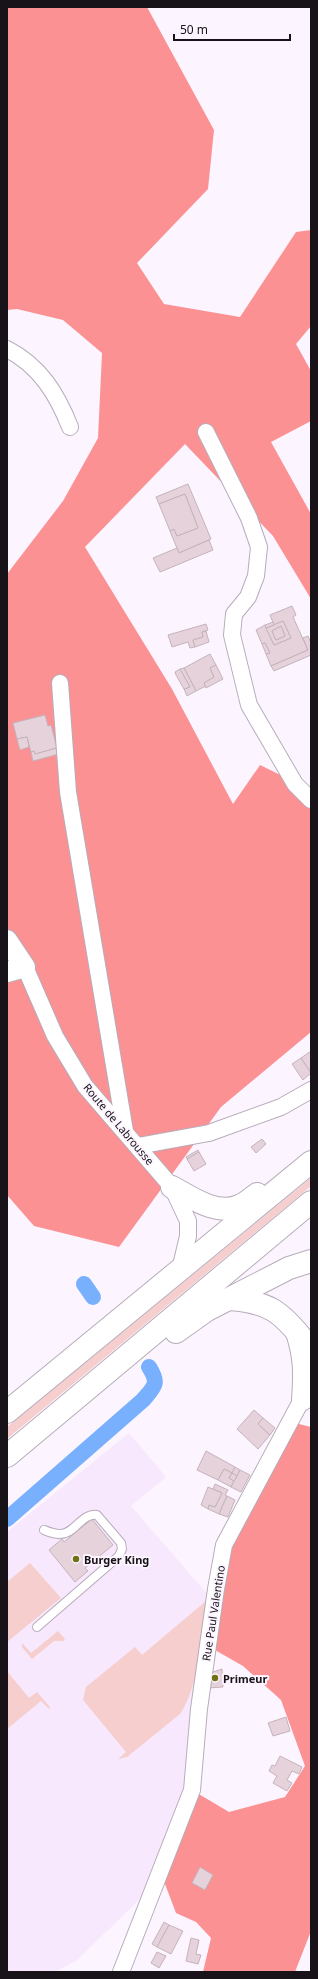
<svg xmlns="http://www.w3.org/2000/svg" width="318" height="1979" font-family="'Noto Sans',sans-serif">
<style>
.built{fill:#f8e8fd}
.green{fill:#f6cecd}
.forest{fill:#fb9193}
.lines{fill:none;stroke-linecap:round;stroke-linejoin:round}
.canal{stroke:#79b0fe;stroke-width:16}
.building{fill:#e5d2da;stroke:#c5b3bb;fill-rule:evenodd}
.service-casing{stroke:#b7acba;stroke-width:10}
.minor-casing{stroke:#b7acba;stroke-width:18}
.tertiary-casing{stroke:#b7acba;stroke-width:22}
.trunk-casing{stroke:#b7acba;stroke-width:24}
.service{stroke:#fff;stroke-width:8}
.minor{stroke:#fff;stroke-width:16}
.tertiary{stroke:#fff;stroke-width:20}
.trunk{stroke:#fff;stroke-width:22}
.poi-dot{fill:#6e7116;stroke:#fcf5ff;stroke-width:1.5}
.labels{text-anchor:middle;dominant-baseline:central;stroke-width:4;stroke-linejoin:round;paint-order:stroke}
.street-label{font-size:11px;fill:#171318;stroke:#fcf5ff}
.poi-label{font-size:11px;font-weight:bold;fill:#171318;stroke:#fcf5ff;text-anchor:start}
</style>
<rect width="100%" height="100%" fill="#fcf5ff"/>
<polygon class="built" points="129,1433 166,1477 131,1506 209,1596 187,1782 141,1898 77,1960 55,1972 7,1972 7,1532"/>
<g class="green">
<polygon points="311,1178 311,1186 7,1439 7,1427"/>
<polygon points="30,1563 61,1598 7,1642 7,1582"/>
<path d="M206,1601C201,1633 199,1688 180,1714L127,1757L118,1759L126,1752L83,1700L86,1687L135,1647L142,1655Z"/>
<polygon points="58,1631 65,1639 63,1641 54,1641 32,1659 22,1647 22,1643 31,1653"/>
<polygon points="7,1671 29,1698 37,1692 50,1707 49,1709 41,1701 7,1729"/>
</g>
<g class="forest">
<polygon points="7,7 147,7 214,130 208,189 137,263 164,304 240,317 296,232 311,230 311,326 296,344 311,371 311,421 271,442 311,514 311,599 273,536 185,444 85,547 172,689 233,804 260,765 311,790 311,1032 221,1107 119,1247 34,1226 7,1195 7,574 63,501 98,438 102,353 63,320 17,309 7,310"/>
<polygon points="291,1422 311,1427 311,1931 295,1972 203,1972 211,1938 196,1922 176,1913 160,1871 192,1790 229,1812 285,1797 305,1766 281,1700 243,1666 208,1646 219,1574"/>
</g>
<g class="lines">
<g class="canal">
<polyline points="84,1284 93,1297"/>
<path d="M7,1519L143,1400C154,1387 160,1384 149,1367"/>
</g>
</g>
<g class="building">
<polygon points="188,484 211,539 179,553 170,531 174,529 177,536 198,528 185,494 159,504 156,497"/>
<polygon points="185,494 198,528 177,536 174,529 170,531 159,504"/>
<polygon points="209,540 213,550 160,572 153,558 177,548 179,553"/>
<polygon points="292,606 296,615 293,617 308,650 271,666 266,654 270,653 265,643 262,644 256,630 265,625 274,645 291,638 283,621 274,625 270,615"/>
<path d="M283,621L291,638L274,645L266,628ZM281,626L285,636L276,640L272,631Z"/>
<polygon points="273,622 274,625 266,628 265,625"/>
<polygon points="206,624 208,630 202,632 203,637 193,640 195,647 190,648 188,642 172,647 168,635"/>
<polygon points="281,626 285,636 276,640 272,631"/>
<polygon points="206,631 209,642 195,647 193,640 203,637 202,632"/>
<polygon points="308,636 311,643 311,655 274,671 271,666 308,650 303,638"/>
<polygon points="265,643 270,653 266,654 262,644"/>
<polygon points="210,654 216,665 210,668 214,677 204,683 206,686 196,691 184,668"/>
<polygon points="216,665 223,679 206,688 204,683 214,677 210,668"/>
<polygon points="184,668 196,691 187,696 184,689 190,687 180,669"/>
<polygon points="180,669 190,687 184,689 176,675 175,672"/>
<polygon points="45,715 48,726 51,725 57,748 35,754 34,751 31,752 27,737 17,739 13,723"/>
<polygon points="27,737 29,747 20,750 17,739"/>
<polygon points="57,748 59,754 33,761 31,752 34,751 35,754"/>
<polygon points="311,1051 311,1073 301,1058"/>
<polygon points="301,1058 311,1073 303,1080 292,1064"/>
<polygon points="262,1139 266,1144 256,1153 251,1147"/>
<polygon points="198,1150 199,1152 187,1159 186,1157"/>
<polygon points="199,1152 206,1164 194,1171 187,1159"/>
<polygon points="254,1410 263,1418 258,1424 270,1435 258,1449 237,1429"/>
<polygon points="263,1418 275,1428 270,1435 258,1424"/>
<polygon points="206,1451 235,1467 232,1473 224,1469 218,1480 197,1470"/>
<polygon points="235,1467 240,1470 237,1476 232,1473"/>
<polygon points="224,1469 232,1473 229,1478 234,1481 231,1487 218,1480"/>
<polygon points="240,1470 250,1475 241,1492 231,1487"/>
<polygon points="232,1473 237,1476 234,1481 229,1478"/>
<polygon points="215,1484 228,1490 225,1495 227,1496 219,1514 208,1509 209,1505 215,1507 222,1493 213,1489"/>
<polygon points="208,1487 222,1493 215,1507 209,1505 208,1509 201,1505"/>
<polygon points="227,1496 235,1500 228,1517 219,1514"/>
<polygon points="92,1519 113,1545 85,1568 88,1571 75,1582 49,1550 62,1539 64,1542"/>
<polygon points="222,1669 223,1687 208,1688 207,1674"/>
<polygon points="286,1717 290,1731 273,1736 268,1723"/>
<polygon points="280,1756 302,1767 299,1774 292,1771 287,1780 292,1783 287,1791 273,1783 277,1776 269,1771 272,1765 275,1766"/>
<polygon points="200,1867 213,1875 205,1890 192,1883"/>
<polygon points="164,1922 169,1925 157,1947 152,1944"/>
<polygon points="169,1925 183,1931 171,1954 157,1947"/>
<polygon points="191,1938 199,1940 196,1954 201,1955 198,1964 186,1961"/>
<polygon points="157,1952 166,1956 159,1968 151,1963"/>
</g>
<g class="lines">
<g class="service-casing">
<path id="service" d="M37,1627L119,1556L122,1549L121,1543L97,1515C81,1513 75,1534 60,1534C55,1534 49,1532 44,1530"/>
</g>
<g class="minor-casing">
<g id="minor">
<path d="M7,349C40,366 57,394 70,427"/>
<polyline points="206,432 249,518 259,547 256,576 248,597 234,614 232,635 249,705 295,784 311,800"/>
<polyline points="60,683 68,792 125,1131"/>
<polyline points="25,967 55,1036 85,1086 172,1187 188,1221 188,1236 180,1270"/>
<polyline points="138,1146 209,1133 281,1107 311,1090"/>
<polyline points="121,1972 192,1790 199,1709 216,1589 224,1545 307,1390"/>
</g>
</g>
<g class="tertiary-casing">
<polyline id="tertiary" points="7,940 25,967 7,972"/>
</g>
<g class="trunk-casing">
<g id="trunk">
<path d="M172,1187C191,1197 216,1216 239,1206C245,1204 252,1198 257,1194"/>
<path d="M230,1299C268,1302 281,1311 305,1342L311,1344"/>
<polyline points="176,1332 207,1310 289,1268 311,1261"/>
<path d="M297,1332C305,1358 305,1373 303,1399"/>
<polyline points="7,1412 311,1162"/>
<polyline points="7,1456 311,1202"/>
</g>
</g>
<use href="#service" class="service"/>
<use href="#minor" class="minor"/>
<use href="#tertiary" class="tertiary"/>
<use href="#trunk" class="trunk"/>
</g>
<g class="poi-dot">
<circle cx="76" cy="1559" r="4"/>
<circle cx="215" cy="1678" r="4"/>
</g>
<g class="labels">
<g class="street-label">
<text transform="translate(119 1124) rotate(50)">Route de Labrousse</text>
<text transform="translate(213 1613) rotate(-81)">Rue Paul Valentino</text>
</g>
<g class="poi-label">
<text x="84" y="1559">Burger King</text>
<text x="223" y="1678">Primeur</text>
</g>
</g>
<rect width="318" height="1979" fill="none" stroke="#171318" stroke-width="16"/>
<path d="M174 34v6h116v-6" fill="none" stroke="#171318" stroke-width="2"/>
<text x="180" y="34" font-size="12" fill="#171318" stroke="#fcf5ff" stroke-width="3" paint-order="stroke">50 m</text>
</svg>
